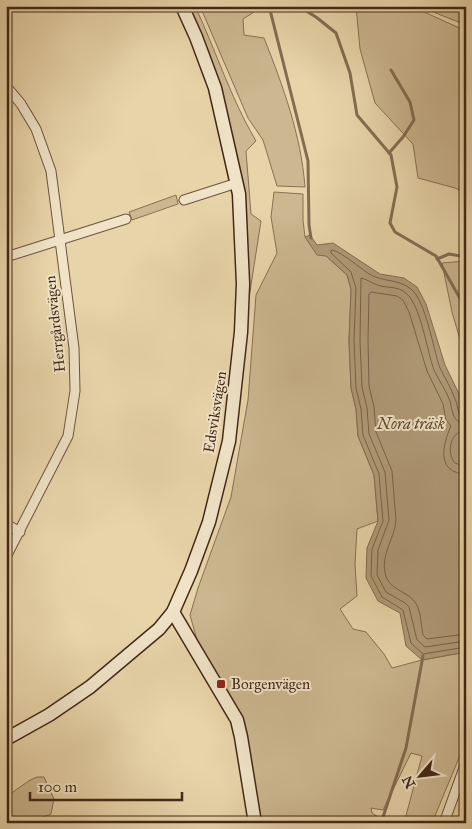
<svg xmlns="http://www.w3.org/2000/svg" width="472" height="829" font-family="'IM FELL Great Primer',serif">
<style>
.green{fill:#ccb790;stroke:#887054}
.water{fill:#b09a77;stroke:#846c51}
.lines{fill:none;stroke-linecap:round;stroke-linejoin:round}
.shore{stroke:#7a6147;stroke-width:1}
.stream{stroke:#846c51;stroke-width:3}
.street-casing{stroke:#6c533c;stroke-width:11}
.secondary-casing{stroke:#432817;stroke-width:15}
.street{stroke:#f0e3c7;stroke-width:9}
.secondary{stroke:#f0e3c7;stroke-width:12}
.poi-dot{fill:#8f2418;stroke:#f0e3c7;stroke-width:2}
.labels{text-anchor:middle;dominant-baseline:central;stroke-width:4;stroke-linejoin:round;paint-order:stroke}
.street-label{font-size:15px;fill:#432817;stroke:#f0e3c7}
.poi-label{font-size:15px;fill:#432817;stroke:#f0e3c7;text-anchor:start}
.water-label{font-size:16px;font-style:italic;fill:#5e442f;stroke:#f0e3c7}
</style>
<rect width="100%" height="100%" fill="#e8d4a9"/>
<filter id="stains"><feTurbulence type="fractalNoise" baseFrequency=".004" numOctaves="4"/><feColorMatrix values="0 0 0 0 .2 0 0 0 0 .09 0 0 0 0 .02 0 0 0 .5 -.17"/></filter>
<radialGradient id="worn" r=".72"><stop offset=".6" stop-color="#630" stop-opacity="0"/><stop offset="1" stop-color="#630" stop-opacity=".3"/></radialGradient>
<g class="green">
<path d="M188,6H195C216,51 231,99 256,141L246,151L251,214L261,221L249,298L247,234L244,191L221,87L206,46Z"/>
<path d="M200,6H257L259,9L243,19L244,35L264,38C283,86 301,135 305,187L277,186L263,140L248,118Z"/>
<polygon points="356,6 411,6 466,31 466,193 455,188 418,178 413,144 375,103 360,49"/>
<polygon points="418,6 466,6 466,25"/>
<polygon points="274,192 303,194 303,220 305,237 347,275 351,289 349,341 351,388 356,409 358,436 374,475 378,521 357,529 355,564 357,596 340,609 353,629 366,632 384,654 392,668 422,660 466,652 466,741 432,823 404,823 422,756 411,753 383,810 371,808 372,813 384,821 383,823 261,823 245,737 235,704 197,640 190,615 198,588 231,497 248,400 256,295 277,253 271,217"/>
<polygon points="176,195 178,204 132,220 129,212"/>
<polygon points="466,261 466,360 452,312 442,263"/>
<path d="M37,777H44L54,799L51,814C37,820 22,823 6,823C6,800 3,798 23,785C28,781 32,779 37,777Z"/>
</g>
<polygon class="water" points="310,235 317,245 333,243 380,274 404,278 417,287 426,304 445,365 461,398 466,423 462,454 466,456 466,652 422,660 406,646 400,613 378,601 366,578 367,548 378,521 374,475 358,436 356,409 351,388 349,341 351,289 347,275 326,256 317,255 305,237"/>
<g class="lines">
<g class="shore">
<path d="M466,417L461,416C457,411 458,405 455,399C451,388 445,378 440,368C433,349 426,301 411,289C399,279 383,282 369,274C360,268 339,250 331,250V253L351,272L356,288L354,340L356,388L361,409L363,435L379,474L383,521L372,549L371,576L382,597L403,610L411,643L423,654L466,647"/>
<path d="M466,423C452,423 453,412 450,401C446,390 439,381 434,370C427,351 421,307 407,294C398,285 385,289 375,284C370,282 366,279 361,278L360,341L362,387L367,408L369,434L385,472L389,520L378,550L377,575L386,592L405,603L409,607L417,640L425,647L466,641"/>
<path d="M466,430C450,431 446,453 455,463L466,467"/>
<path d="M466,474C435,473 443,444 451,426L446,420L443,404L427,371L409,312L403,300L397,296L371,292L369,294L368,340L369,386L374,407L376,432L392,471L396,520C395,538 381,553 385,573C388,590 406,590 415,602C421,610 421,625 423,635L427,639L466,634"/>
</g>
<g class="stream">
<polyline points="269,6 308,161 309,225 311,238"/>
<polyline points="298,6 316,17 336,33 350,73 357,115 391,155 397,187 390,223 395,232 436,256 466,309"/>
<polyline points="389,153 403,137 414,120 410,102 391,70"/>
<polyline points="437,259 449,254 466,257"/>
<polyline points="461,398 466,397"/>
<polyline points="381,823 406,748 423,656"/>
</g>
<g class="street-casing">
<g id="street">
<polyline points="6,86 21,104 36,129 51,171 74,348 75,391 68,436 6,557"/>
<polyline points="184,200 237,183"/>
<polyline points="6,257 126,219"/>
<polyline points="6,524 20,532"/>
<polyline points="444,823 466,762"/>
</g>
</g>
<g class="secondary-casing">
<g id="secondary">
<polyline points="173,612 237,720 241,737 255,823"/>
<polyline points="6,739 49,715 90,687 159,629 173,612 191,571 209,522 229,441 241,332 243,284 239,194 215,88 196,37 182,6"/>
</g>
</g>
<use href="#street" class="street"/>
<use href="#secondary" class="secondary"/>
</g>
<rect class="poi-dot" x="216" y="679" width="10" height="10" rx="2.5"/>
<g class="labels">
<g class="street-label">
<text transform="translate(55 324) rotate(-96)">Herrgårdsvägen</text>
<text transform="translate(215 412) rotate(-81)">Edsviksvägen</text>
</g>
<g class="poi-label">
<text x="231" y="684">Borgenvägen</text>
</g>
<g class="water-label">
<text x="411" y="423">Nora träsk</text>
</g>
</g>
<rect width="472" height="829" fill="none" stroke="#e8d4a9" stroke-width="25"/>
<rect x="8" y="8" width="457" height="814" fill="none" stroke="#432817" stroke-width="2.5"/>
<rect x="12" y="12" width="447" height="804" fill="none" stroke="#432817"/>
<g transform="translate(420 776) rotate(242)" stroke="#f0e3c7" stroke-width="4" paint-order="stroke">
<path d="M0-4L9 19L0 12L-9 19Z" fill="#432817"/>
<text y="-8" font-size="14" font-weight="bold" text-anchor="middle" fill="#432817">N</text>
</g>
<path d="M30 792v8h152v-8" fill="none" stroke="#432817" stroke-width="2.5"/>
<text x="38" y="792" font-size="15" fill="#432817" stroke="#f0e3c7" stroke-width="4" paint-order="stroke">100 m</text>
<rect width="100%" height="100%" filter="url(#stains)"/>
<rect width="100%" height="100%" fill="url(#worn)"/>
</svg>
